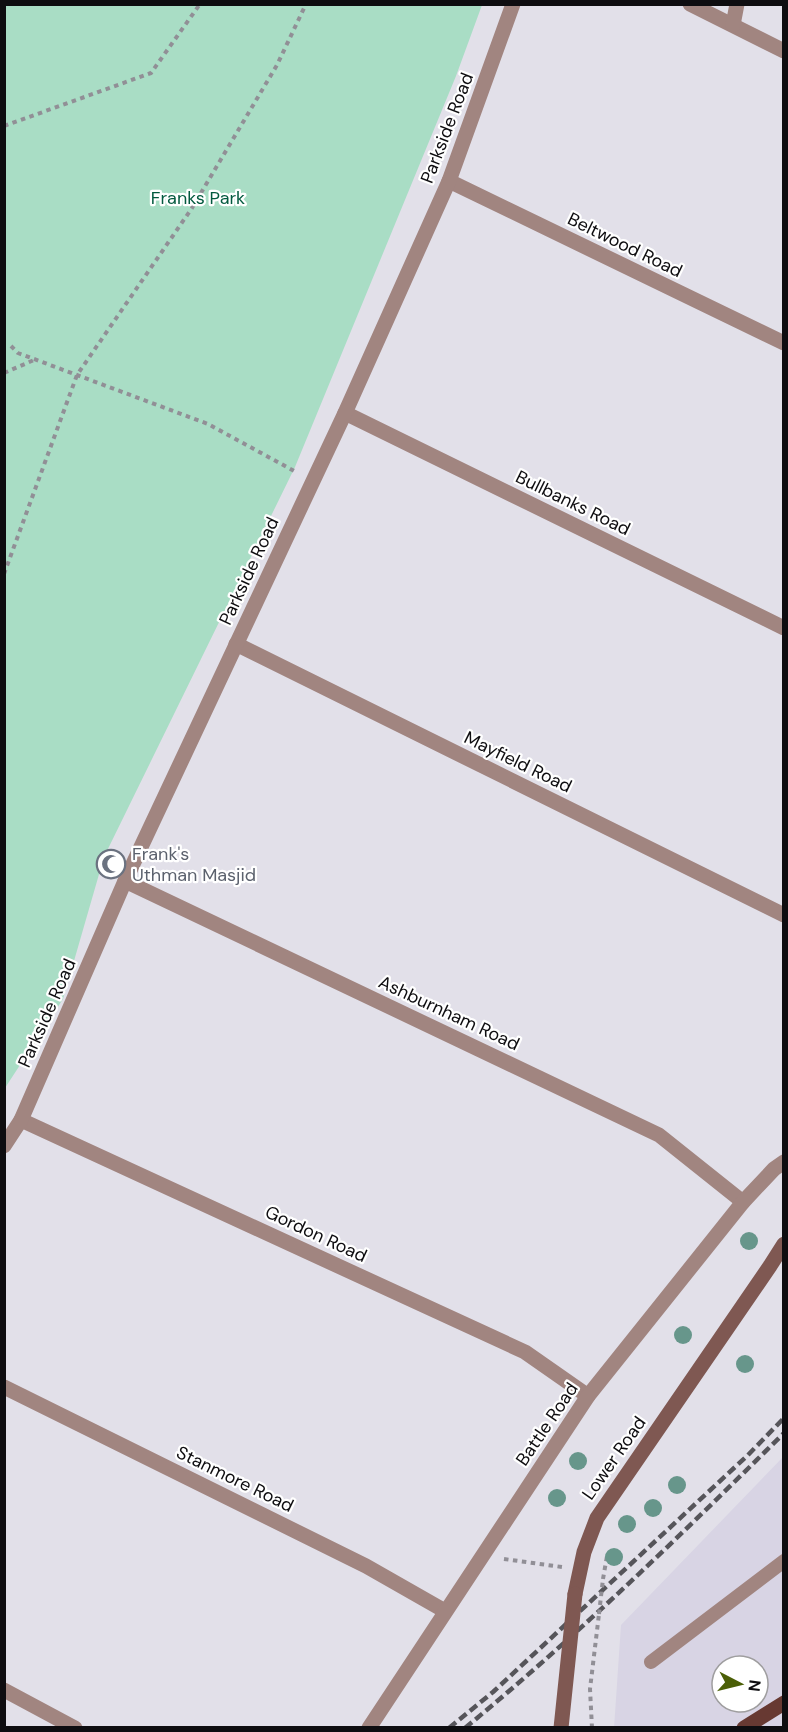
<svg xmlns="http://www.w3.org/2000/svg" width="788" height="1732" font-family="'DM Sans',sans-serif">
<style>
.built{fill:#d8d4e4;fill-rule:evenodd}
.green{fill:#a9ddc5}
.lines{fill:none;stroke-linecap:round;stroke-linejoin:round}
.path{stroke:#918f96;stroke-width:4;stroke-dasharray:4.5 4.5;stroke-linecap:butt}
.service{stroke:#a18580;stroke-width:14}
.minor{stroke:#a18580;stroke-width:15}
.secondary{stroke:#7f5852;stroke-width:15}
.primary{stroke:#673932;stroke-width:15}
.rail{stroke:#56555a;stroke-width:4.5;stroke-dasharray:9 4.5;stroke-linecap:butt}
.path-bridge{stroke:#918f96;stroke-width:4;stroke-dasharray:4.5 4.5;stroke-linecap:butt}
.secondary-bridge{stroke:#7f5852;stroke-width:15}
.tree{fill:#67968b}
.labels{text-anchor:middle;dominant-baseline:central;stroke-width:4.5;stroke-linejoin:round;paint-order:stroke}
.street-label{font-size:18px;fill:#0e0d10;stroke:#fff}
.park-label{font-size:18px;fill:#02593e;stroke:#fff}
.worship-label{font-size:18px;fill:#5b616d;stroke:#fff;text-anchor:start}
</style>
<rect width="100%" height="100%" fill="#e2e0e9"/>
<path class="built" d="M783,1457V1727L614,1728L621,1625ZM722,1666H758V1702H722Z"/>
<polygon class="green" points="5,4 482,5 456,76 295,467 104,857 63,999 5,1088"/>
<g class="lines">
<g class="path">
<polyline points="4,126 151,73 200,4"/>
<polyline points="11,346 18,353 208,424 296,472"/>
<polyline points="4,373 34,360"/>
<polyline points="4,574 77,375 192,208 277,65 306,4"/>
<polyline points="504,1559 562,1567"/>
<polyline points="603,1579 607,1556"/>
<polyline points="592,1728 590,1689 599,1614"/>
</g>
<polyline class="service" points="651,1662 784,1561"/>
<g class="minor">
<polyline points="690,4 784,51"/>
<polyline points="733,25 737,4"/>
<polyline points="449,181 784,343"/>
<polyline points="345,413 784,628"/>
<polyline points="236,644 784,915"/>
<polyline points="125,881 659,1135 743,1202"/>
<polyline points="21,1120 525,1352 588,1396"/>
<polyline points="4,1146 21,1120 125,881 345,413 449,181 513,4"/>
<polyline points="4,1387 366,1566 445,1611"/>
<polyline points="4,1690 75,1728"/>
<polyline points="369,1728 588,1396 743,1202 774,1169 784,1162"/>
</g>
<polyline class="secondary" points="575,1594 584,1552 597,1518 770,1266 784,1244"/>
<polyline class="primary" points="744,1728 784,1703"/>
<g class="rail">
<polyline points="449,1728 493,1692 748,1455 784,1418"/>
<path d="M465,1728C577,1636 681,1535 784,1433"/>
</g>
<polyline class="path-bridge" points="599,1614 603,1579"/>
<polyline class="secondary-bridge" points="561,1728 575,1594"/>
</g>
<g class="tree">
<circle cx="749" cy="1241" r="9"/>
<circle cx="683" cy="1335" r="9"/>
<circle cx="745" cy="1364" r="9"/>
<circle cx="578" cy="1461" r="9"/>
<circle cx="677" cy="1485" r="9"/>
<circle cx="557" cy="1498" r="9"/>
<circle cx="653" cy="1508" r="9"/>
<circle cx="627" cy="1524" r="9"/>
<circle cx="614" cy="1557" r="9"/>
</g>
<defs>
<g id="mosque-ring" transform="scale(1.5)"><circle r="9.5" fill="#fff" stroke="#6b7280" stroke-width="1.5"/><path d="M3.5-4.9A6 6 0 1 0 3.5 4.9A5 5 0 1 1 3.5-4.9Z" fill="#6b7280"/></g>
</defs>
<g fill-rule="evenodd">
<use href="#mosque-ring" x="111" y="864"/>
</g>
<g class="labels">
<g class="street-label">
<text transform="translate(447 128) rotate(-69)">Parkside Road</text>
<text transform="translate(625 245) rotate(26)">Beltwood Road</text>
<text transform="translate(573 503) rotate(26)">Bullbanks Road</text>
<text transform="translate(249 571) rotate(-65)">Parkside Road</text>
<text transform="translate(518 762) rotate(26)">Mayfield Road</text>
<text transform="translate(47 1013) rotate(-66)">Parkside Road</text>
<text transform="translate(449 1013) rotate(25)">Ashburnham Road</text>
<text transform="translate(316 1234) rotate(25)">Gordon Road</text>
<text transform="translate(547 1424) rotate(-56)">Battle Road</text>
<text transform="translate(614 1458) rotate(-55)">Lower Road</text>
<text transform="translate(235 1479) rotate(26)">Stanmore Road</text>
</g>
<g class="park-label">
<text x="198" y="198">Franks Park</text>
</g>
<g class="worship-label">
<text x="132" y="854">Frank's<tspan x="132" dy="21">Uthman Masjid</tspan></text>
</g>
</g>
<rect width="788" height="1732" fill="none" stroke="#0e0d10" stroke-width="12"/>
<g transform="translate(740 1684) rotate(97)"><circle r="28" fill="#ffffff" stroke="#9f9e9f" stroke-width="1.5"/>
<path d="M0-4.5L10 22L0 15L-10 22Z" fill="#4b5f07"/>
<text y="-9" font-size="16" font-weight="bold" text-anchor="middle" fill="#0e0d10">N</text>
</g>
</svg>
